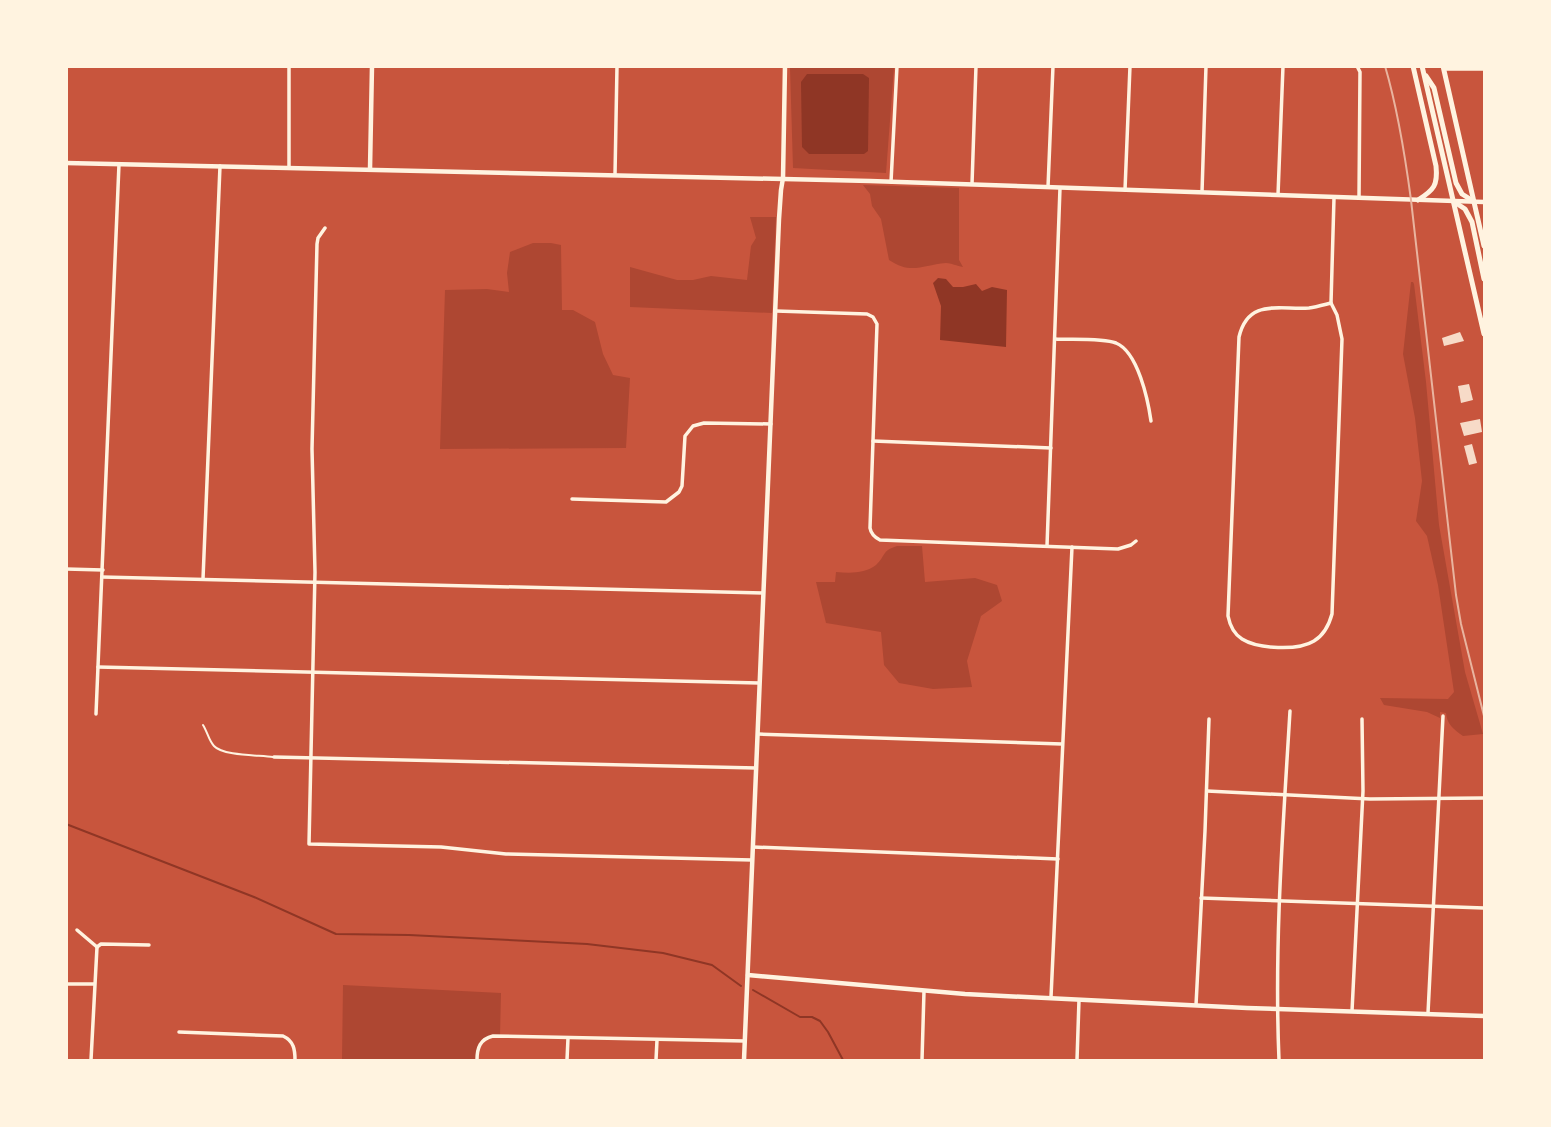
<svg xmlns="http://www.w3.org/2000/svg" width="1551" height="1127" font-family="'Roboto Serif',serif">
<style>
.green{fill:#ae4732}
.water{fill:#8f3625}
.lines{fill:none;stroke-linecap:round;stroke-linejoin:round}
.stream{stroke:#8f3625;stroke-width:2}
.building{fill:#f7dbc8}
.service{stroke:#fff3e0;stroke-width:2}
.minor{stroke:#fff3e0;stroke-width:3.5}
.tertiary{stroke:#fff3e0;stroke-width:4.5}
.trunk{stroke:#fff3e0;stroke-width:5}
.rail{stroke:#e9b49f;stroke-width:2}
</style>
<rect width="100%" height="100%" fill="#c8553d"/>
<g class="green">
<polygon points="790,67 894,67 886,173 793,168"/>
<path d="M863,185L959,188V260L963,267C957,266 951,263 946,263C922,265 911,275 889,260L881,219L872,206L870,194Z"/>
<polygon points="750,217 776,217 772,313 630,307 630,267 677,280 693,280 711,276 747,280 751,246 756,238"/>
<polygon points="533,243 551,243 561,245 562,310 573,310 595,322 603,354 613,375 630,378 626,448 440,449 445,290 487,289 509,292 507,273 510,252"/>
<path d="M1411,282H1413L1414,284L1426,382L1439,525L1465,672L1483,734L1463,736C1453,729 1447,724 1446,713L1440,712V718L1427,712L1384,705L1380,698L1448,699L1454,692L1438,585L1427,536L1416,521L1422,481L1415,418L1403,354Z"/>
<path d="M897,546H922L925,582L975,578L997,585L1002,601L981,616L967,661L972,687L933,689L899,683L884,665L881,632L826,623L816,582H835L836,572C849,573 865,574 876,565C886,556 881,551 897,546Z"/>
<polygon points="343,985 501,993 500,1036 493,1036 479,1044 477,1060 342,1060"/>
</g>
<g class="water">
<polygon points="807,74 863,74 869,78 868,151 864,154 809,154 802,147 801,82"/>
<polygon points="938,278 946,279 953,287 963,287 976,284 982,291 992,287 1007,290 1006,347 940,340 941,306 933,283"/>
</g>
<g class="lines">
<g class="stream">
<polyline points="66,824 254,897 336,934 409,935 587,944 663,953 712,965 741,986"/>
<polyline points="753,990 800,1017 812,1017 820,1021 828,1032 843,1060"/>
</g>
</g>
<g class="building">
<polygon points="1460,332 1464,341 1444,346 1442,338"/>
<polygon points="1469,384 1473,400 1461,403 1458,386"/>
<polygon points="1480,419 1482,432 1464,436 1460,423"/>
<polygon points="1472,444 1477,463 1469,465 1464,446"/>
</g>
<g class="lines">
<path class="service" d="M203,725C207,731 209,741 214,746C223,756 259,755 273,757"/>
<g class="minor">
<polyline points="1357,66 1360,72 1359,198"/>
<polyline points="1445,69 1484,69"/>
<polyline points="289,168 289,66"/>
<polyline points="615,175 617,66"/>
<polyline points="891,182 897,66"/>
<polyline points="972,184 976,66"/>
<polyline points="1048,187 1053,66"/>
<polyline points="1125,190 1130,66"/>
<polyline points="1202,192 1206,66"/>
<polyline points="1278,195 1283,66"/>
<polyline points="325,228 318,238 317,244 312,449 315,572 309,844 441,847 506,854 752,860"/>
<path d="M1331,303L1337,315L1342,339L1332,614C1329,625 1324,635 1314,641C1298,651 1258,649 1242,639C1234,634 1230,626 1228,616L1239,337C1248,298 1279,310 1309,308C1316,307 1323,305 1331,303Z"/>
<polyline points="1331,303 1334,198"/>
<path d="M776,311L867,314L873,317L877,324L870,528C871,534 874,537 880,540L1118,549L1131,545L1136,541"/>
<path d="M1055,339C1071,340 1102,338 1116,343C1138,352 1148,400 1151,421"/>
<polyline points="873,441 1051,448"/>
<polyline points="572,499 666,502 679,492 682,486 685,436 693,426 704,423 771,424"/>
<polyline points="1047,546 1060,188"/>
<polyline points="66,569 103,570"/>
<polyline points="102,577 763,593"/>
<polyline points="203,579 220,166"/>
<polyline points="98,667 759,683"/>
<polyline points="96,714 119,164"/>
<polyline points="758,734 1062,744"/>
<polyline points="274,757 756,768"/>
<polyline points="1207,791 1370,799 1484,798"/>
<polyline points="753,847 1058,859"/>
<polyline points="1201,898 1484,908"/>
<polyline points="77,930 97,947"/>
<polyline points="97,947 101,944 149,945"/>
<polyline points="66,984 94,984"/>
<polyline points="1051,997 1072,547"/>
<polyline points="1196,1005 1205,831 1209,719"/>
<polyline points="1352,1011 1363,791 1362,719"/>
<polyline points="1428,1013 1443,716"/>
<path d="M179,1032L283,1036C294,1041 295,1050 295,1060"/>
<polyline points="91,1060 97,947"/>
<path d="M477,1060C477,1048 480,1039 493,1036L745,1041"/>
<polyline points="567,1060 568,1038"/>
<polyline points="656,1060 657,1040"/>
<polyline points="922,1060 924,991"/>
<polyline points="1077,1060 1079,1000"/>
<path d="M1279,1060C1274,944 1283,828 1290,711"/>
</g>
<g class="tertiary">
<polyline points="66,163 870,181 1484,202"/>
<polyline points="370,169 372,66"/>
<polyline points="748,975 965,994 1247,1008 1484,1016"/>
<polyline points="744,1060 779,219 781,190 783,178 785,66"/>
</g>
<g class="trunk">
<path d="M1413,66L1436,166C1438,185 1434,190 1418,200"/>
<polyline points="1422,66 1484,334"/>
<polyline points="1443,66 1484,246"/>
<polyline points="1426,76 1434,88 1456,183 1462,194 1473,201"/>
<polyline points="1453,201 1465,209 1472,222 1484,279"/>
</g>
<path class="rail" d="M1385,66C1398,110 1405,155 1411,200L1456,595L1461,624L1484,716"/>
</g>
<rect width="1551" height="1127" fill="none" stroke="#fff3e0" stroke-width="136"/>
</svg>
